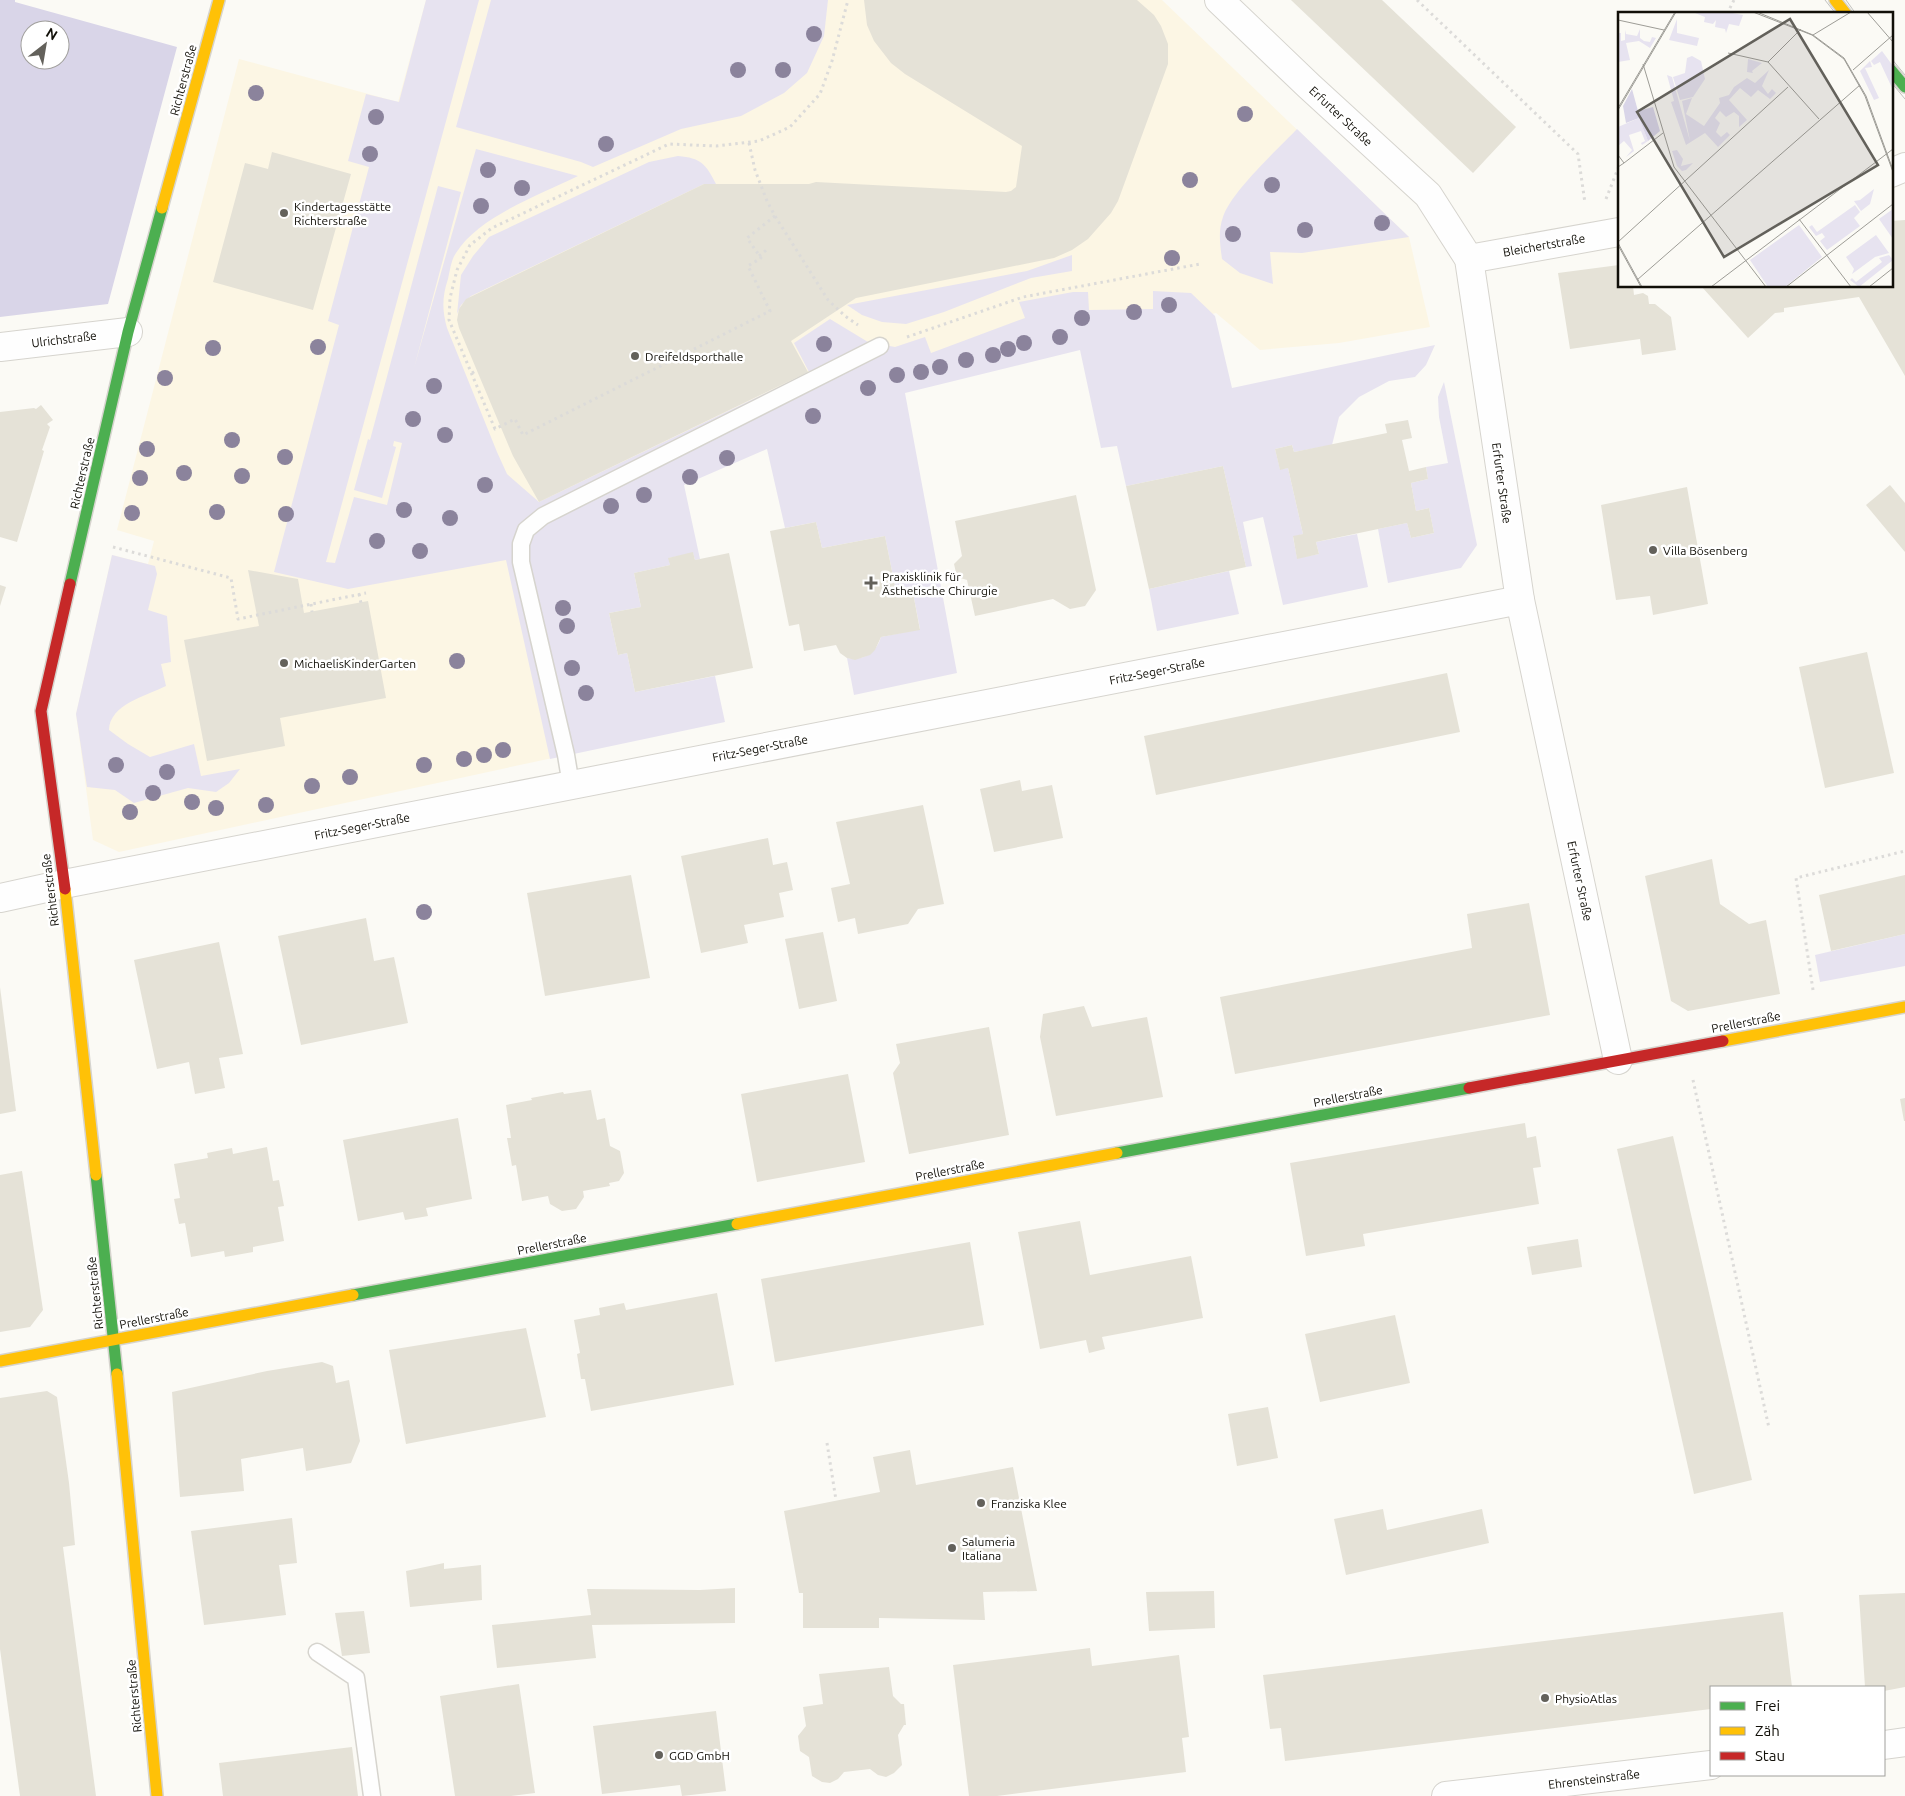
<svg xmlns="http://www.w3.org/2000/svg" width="1905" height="1796" font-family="Ubuntu,sans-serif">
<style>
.built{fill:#fcf6e4}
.green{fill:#e7e3f0}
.forest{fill:#d9d5e8;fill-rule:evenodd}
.building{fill:#e5e2d7}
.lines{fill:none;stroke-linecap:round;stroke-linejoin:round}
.lane-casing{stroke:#d6d4ce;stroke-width:19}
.street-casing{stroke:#d6d4ce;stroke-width:30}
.fast-casing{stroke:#d6d4ce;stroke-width:14}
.slow-casing{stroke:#d6d4ce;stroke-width:14}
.jam-casing{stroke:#d6d4ce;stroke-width:14}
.path{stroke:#dcdbd9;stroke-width:3;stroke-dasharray:2.5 4;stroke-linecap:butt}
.lane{stroke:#fefefe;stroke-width:16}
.street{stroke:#fefefe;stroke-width:28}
.fast{stroke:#4caf50;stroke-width:11}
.slow{stroke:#ffc107;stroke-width:11}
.jam{stroke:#c62828;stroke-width:11}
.tram{stroke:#c2c2bf;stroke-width:1}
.tree{fill:#8b839c}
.poi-dot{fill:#63615b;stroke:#fff;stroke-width:2}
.labels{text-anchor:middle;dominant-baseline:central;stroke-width:5;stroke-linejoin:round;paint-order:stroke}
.street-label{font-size:12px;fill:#110f08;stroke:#fff}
.poi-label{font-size:12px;fill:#110f08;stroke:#fff;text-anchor:start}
.inset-road{fill:none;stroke:#9d9c96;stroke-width:1}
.view{fill:#63615b;fill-opacity:0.15;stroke:#63615b;stroke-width:2.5}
.inset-edge{fill:none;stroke:#110f08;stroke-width:2.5}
</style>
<rect width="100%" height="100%" fill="#fbfaf5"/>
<polygon class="built" points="426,0 1162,0 1409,237 1430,327 1339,343 1260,350 1216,313 888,395 557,540 580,752 119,852 93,840 76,714 112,555 148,564 154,541 117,530 239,59 398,102"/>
<g class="green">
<path d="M426,0H479L326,562L335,563L354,497L387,505L402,443L394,441L393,446L396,447L382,498L354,490L368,439L370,440L438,186L461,192L414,368L476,149L578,176C540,195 479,216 456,253C451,260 450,271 448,279C442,297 442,310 447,328L497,452L507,474L539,502L809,372L794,343L830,319L868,342L895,347L925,337L931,353L1025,318L1019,302L1073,292H1088L1089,310L1153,309V291L1191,293L1215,316L1232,388L1435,345L1426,365L1415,377L1389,381L1359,397L1339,417L1332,445L1294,452L1292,445L1275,449L1280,469L1288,468L1303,534L1293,537L1297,558L1319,554L1316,542L1357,534L1368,587L1283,605L1263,517L1243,522L1252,566L1246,567L1223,466L1126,486L1117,446L1101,448L1080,350L905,393L957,673L854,695L847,658C864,661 876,653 881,637L920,629L913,593L897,596L885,536L822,548L816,522L785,528L767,449L684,485L700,559L695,560L693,553L669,558L670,565L634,573L641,607L609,613L618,655L627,653L635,692L715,676L725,722L550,759L506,560L348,589L274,572L339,325L328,321L369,167L348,161L366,94L399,102Z"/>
<polygon points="491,0 828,0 824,36 807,73 784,93 741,116 681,129 593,167 581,162 456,127"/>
<path d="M1297,129L1409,237L1302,253L1270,252L1273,284L1240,273L1222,259C1220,244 1218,231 1223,217C1231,192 1278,149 1297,129Z"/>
<path d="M678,156C701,158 706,164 716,184H704L471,296L461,305L457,314L461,275L473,256L489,237L649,162Z"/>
<polygon points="1072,255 1072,271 1031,278 944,312 906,324 882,322 862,315 847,305 1027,271"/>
<polygon points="1444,382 1477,545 1461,568 1388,583 1378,529 1407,523 1411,538 1434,533 1429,508 1416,511 1411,483 1428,479 1426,467 1448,463 1439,417 1438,397"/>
<path d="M112,555L155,566L157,574L148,610L167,616L171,662L161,664L166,686C146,696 110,704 109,730L128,744L150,757L194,744L201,776L240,769L229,783L216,792L188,788L134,803L115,790L87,787L76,714Z"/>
<polygon points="1229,571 1239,614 1157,631 1149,589"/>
<polygon points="1905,934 1905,966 1820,982 1815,955"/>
</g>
<path class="forest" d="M0,0H15V2L177,47L108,304L0,317ZM30,30H60V60H30Z"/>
<g class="building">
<polygon points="864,0 1137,0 1154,15 1161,26 1168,44 1168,64 1118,201 1111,213 1088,239 1072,250 1054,258 856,298 791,341 808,372 539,502 513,456 459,328 457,320 459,309 466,299 704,184 809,184 816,182 1006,192 1011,191 1016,187 1022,146 905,74 891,63 874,41 867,25"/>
<polygon points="1291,0 1382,0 1516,127 1473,173"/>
<polygon points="272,152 351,174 313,310 213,282 245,163 268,169"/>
<polygon points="1905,220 1905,376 1859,297 1784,308 1784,312 1775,313 1748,338 1701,286 1891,286 1891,221"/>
<polygon points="1619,265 1619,286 1633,286 1634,295 1643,293 1648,296 1649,304 1655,304 1671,317 1676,350 1642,355 1640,339 1570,349 1558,273"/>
<polygon points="41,405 53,420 47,424 50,427 42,450 44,451 17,542 0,537 0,412 34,408 36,409"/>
<polygon points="1408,420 1412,438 1402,440 1409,471 1426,467 1428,479 1411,483 1416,511 1429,508 1434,533 1411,538 1407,523 1316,542 1319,554 1297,559 1293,536 1303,534 1288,468 1280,470 1275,449 1292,445 1294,452 1387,433 1385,424"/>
<polygon points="1223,466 1246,567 1149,589 1126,486"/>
<polygon points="1890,485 1905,503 1905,552 1866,505"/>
<polygon points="1687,487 1708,604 1653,615 1650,596 1616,600 1601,505"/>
<polygon points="1076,495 1096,590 1085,606 1070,609 1053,599 975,616 967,580 957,577 954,564 962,556 955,521"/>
<polygon points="816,522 822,548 885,536 897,596 913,593 920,630 881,637 875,650 870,655 855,660 847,658 840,653 836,645 804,651 799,624 789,626 770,531"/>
<polygon points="693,552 695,560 729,553 753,668 635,692 627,653 618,655 609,613 641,607 634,573 670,565 668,558"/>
<polygon points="248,570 298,579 304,613 368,601 386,698 280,718 285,746 207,761 184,640 259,626"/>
<polygon points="0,585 6,587 0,606"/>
<polygon points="1867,652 1894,773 1825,788 1799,667"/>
<polygon points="1447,673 1460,732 1156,795 1144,736"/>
<polygon points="1020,780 1022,791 1052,785 1063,838 994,852 980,789"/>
<polygon points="923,805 944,904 918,909 908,924 858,934 855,918 838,922 831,888 850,884 836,822"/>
<polygon points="768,838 773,865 787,862 793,890 779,893 784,917 744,925 748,943 701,953 681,856"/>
<polygon points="1712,859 1720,904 1749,924 1766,920 1780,994 1688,1011 1671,1001 1645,876"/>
<polygon points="631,875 650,978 545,996 527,893"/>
<polygon points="1905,875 1905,934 1831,951 1819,895"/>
<polygon points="1529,903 1550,1015 1235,1074 1220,997 1472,948 1467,914"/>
<polygon points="366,918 374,961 394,957 408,1023 301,1045 278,936"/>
<polygon points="823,932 837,1001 799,1009 785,939"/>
<polygon points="219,942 243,1054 219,1058 225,1088 195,1094 189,1062 157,1069 134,960"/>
<polygon points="0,987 16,1111 0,1114"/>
<polygon points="1084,1006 1092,1027 1147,1017 1163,1097 1056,1116 1040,1037 1043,1014"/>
<polygon points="989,1027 1009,1135 909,1154 893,1073 900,1063 896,1044"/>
<polygon points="848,1074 865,1162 757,1182 741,1094"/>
<polygon points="591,1090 597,1120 605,1118 610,1146 620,1151 624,1173 619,1181 609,1183 610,1186 583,1191 584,1197 576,1209 562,1211 550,1204 548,1196 522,1201 516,1165 512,1166 507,1138 511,1138 506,1105 532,1100 531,1098 563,1092 564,1094"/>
<polygon points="1905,1098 1905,1121 1904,1121 1900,1099"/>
<polygon points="458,1118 472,1199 426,1208 428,1216 405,1220 403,1212 358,1221 343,1140"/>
<polygon points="1525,1123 1527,1138 1536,1136 1541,1167 1533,1168 1539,1204 1363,1234 1365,1246 1306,1256 1290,1163"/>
<polygon points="1673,1136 1752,1480 1694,1494 1617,1149"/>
<polygon points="267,1147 273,1181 279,1180 284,1206 278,1207 284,1241 253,1247 253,1252 225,1257 224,1251 191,1257 185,1223 179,1224 174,1199 180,1198 174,1164 208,1158 207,1153 232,1148 233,1154"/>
<polygon points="22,1171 43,1310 30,1327 0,1332 0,1175"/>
<polygon points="1080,1221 1090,1275 1191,1256 1203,1318 1102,1337 1105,1349 1089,1353 1086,1340 1040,1349 1018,1232"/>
<polygon points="1578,1239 1582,1267 1532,1275 1527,1247"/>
<polygon points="970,1242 984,1325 775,1362 761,1279"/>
<polygon points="717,1293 734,1385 591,1411 585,1379 581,1379 577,1354 580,1353 574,1320 600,1315 599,1308 624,1303 626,1310"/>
<polygon points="1395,1315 1410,1383 1320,1402 1305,1334"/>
<polygon points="526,1328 546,1417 406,1444 389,1350"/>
<polygon points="322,1362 333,1366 336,1383 349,1380 360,1441 351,1463 306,1471 303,1448 241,1459 244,1491 180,1497 172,1392 267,1371"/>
<polygon points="47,1391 57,1397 69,1483 75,1545 63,1547 96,1796 20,1796 0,1649 0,1398"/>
<polygon points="1268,1407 1278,1458 1237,1466 1228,1414"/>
<polygon points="910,1450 916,1485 1013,1467 1037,1591 983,1592 985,1620 879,1618 879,1628 803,1628 803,1593 799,1593 784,1511 880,1492 873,1457"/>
<polygon points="1383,1509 1387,1530 1482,1509 1489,1543 1346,1575 1334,1519"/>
<polygon points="292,1518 297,1563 279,1565 286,1615 204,1625 191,1531"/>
<polygon points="444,1563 444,1569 481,1565 482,1600 410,1607 406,1571"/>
<polygon points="735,1588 735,1623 592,1625 596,1658 497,1668 492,1625 591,1615 587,1589 700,1590"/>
<polygon points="1214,1591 1215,1628 1149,1631 1146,1592"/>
<polygon points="1905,1593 1905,1687 1884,1691 1884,1687 1865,1687 1859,1595"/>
<polygon points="364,1611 370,1653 342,1656 335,1613"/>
<polygon points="1783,1612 1792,1687 1711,1687 1711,1709 1285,1761 1281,1728 1270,1729 1263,1675"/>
<polygon points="1090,1648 1092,1666 1179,1655 1189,1737 1182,1738 1186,1772 997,1796 969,1796 953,1665"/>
<polygon points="889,1667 893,1696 901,1704 904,1704 906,1725 904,1725 898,1735 902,1765 894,1773 886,1777 878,1775 870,1769 844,1772 838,1779 830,1783 822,1782 812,1776 809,1757 800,1751 798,1736 806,1726 803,1707 823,1704 819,1674"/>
<polygon points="519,1684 535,1793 511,1796 455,1796 440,1696"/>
<polygon points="716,1711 726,1791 682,1796 680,1785 602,1794 593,1726"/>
<polygon points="352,1747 358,1796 223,1796 219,1763"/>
</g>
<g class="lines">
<g class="lane-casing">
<g id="lane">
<polyline points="571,785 566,755 521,562 521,544 526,530 543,516 880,346"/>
<polyline points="317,1652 356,1678 372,1796"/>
</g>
</g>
<g class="street-casing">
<g id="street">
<polyline points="1219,0 1309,86 1428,195 1469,259 1520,600 1618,1060"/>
<polyline points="1891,173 1905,167"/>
<polyline points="1469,259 1619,232"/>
<polyline points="0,347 128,332"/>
<polyline points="0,898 64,884 1520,600"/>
<polyline points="1884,1745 1905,1742"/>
<polyline points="1446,1796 1711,1765"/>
</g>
</g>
<g class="fast-casing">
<g id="fast">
<polyline points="1891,70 1905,87"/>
<polyline points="70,584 128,332 162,208"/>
<polyline points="1117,1153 1469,1088"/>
<polyline points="96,1175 117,1374"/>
<polyline points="353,1295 737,1224"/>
</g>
</g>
<g class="slow-casing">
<g id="slow">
<polyline points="1835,0 1846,14"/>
<polyline points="162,208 219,0"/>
<polyline points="65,889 96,1175"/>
<polyline points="1723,1041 1905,1007"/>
<polyline points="737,1224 1117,1153"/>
<polyline points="0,1361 353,1295"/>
<polyline points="117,1374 157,1796"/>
</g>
</g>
<g class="jam-casing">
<g id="jam">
<polyline points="65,889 41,711 70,584"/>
<polyline points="1469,1088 1723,1041"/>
</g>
</g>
<g class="path">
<polyline points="1417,0 1578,154 1585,203"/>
<polyline points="1727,14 1734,0"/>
<polyline points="749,143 755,170 767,201 775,216 828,300 845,316 858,325"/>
<polyline points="1606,199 1619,166"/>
<polyline points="775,216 747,238 761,258 748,266 770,311 523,435 515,419 495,429 449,320 450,298 457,270 470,245 492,228 669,144 716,146 759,141 790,127 820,94 832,61 848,0"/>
<polyline points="759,256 769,248"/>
<polyline points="907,337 1023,297 1200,264"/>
<polyline points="472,373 477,370"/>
<polyline points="113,547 231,578 238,619 366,593"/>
<polyline points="359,594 361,603"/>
<polyline points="311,604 312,612"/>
<polyline points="1813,990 1796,878 1905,851"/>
<polyline points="1693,1080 1769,1428"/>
<polyline points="827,1443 836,1500"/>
</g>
<use href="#lane" class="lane"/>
<use href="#street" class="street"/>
<use href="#fast" class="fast"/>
<use href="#slow" class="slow"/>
<use href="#jam" class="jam"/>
<g class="tram">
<polyline points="1825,0 1836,14"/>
<polyline points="1846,0 1856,14"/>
<polyline points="1891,58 1905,75"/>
<polyline points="1891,82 1905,99"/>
</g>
</g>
<g class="tree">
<circle cx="814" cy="34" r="8"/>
<circle cx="738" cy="70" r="8"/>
<circle cx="783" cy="70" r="8"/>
<circle cx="256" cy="93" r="8"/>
<circle cx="1245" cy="114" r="8"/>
<circle cx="376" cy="117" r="8"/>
<circle cx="606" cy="144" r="8"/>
<circle cx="370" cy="154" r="8"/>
<circle cx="488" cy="170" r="8"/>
<circle cx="1190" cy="180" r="8"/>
<circle cx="1272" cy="185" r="8"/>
<circle cx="522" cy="188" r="8"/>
<circle cx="481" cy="206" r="8"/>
<circle cx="1382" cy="223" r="8"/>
<circle cx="1305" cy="230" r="8"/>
<circle cx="1233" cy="234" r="8"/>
<circle cx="1172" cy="258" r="8"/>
<circle cx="1169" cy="305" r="8"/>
<circle cx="1134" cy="312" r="8"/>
<circle cx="1082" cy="318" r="8"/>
<circle cx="1060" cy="337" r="8"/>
<circle cx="1024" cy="343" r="8"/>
<circle cx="824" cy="344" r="8"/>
<circle cx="318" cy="347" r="8"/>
<circle cx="213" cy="348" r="8"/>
<circle cx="1008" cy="349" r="8"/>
<circle cx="993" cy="355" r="8"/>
<circle cx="966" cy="360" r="8"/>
<circle cx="940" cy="367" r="8"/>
<circle cx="921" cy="372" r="8"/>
<circle cx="897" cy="375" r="8"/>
<circle cx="165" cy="378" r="8"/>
<circle cx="434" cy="386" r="8"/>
<circle cx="868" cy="388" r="8"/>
<circle cx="813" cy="416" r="8"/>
<circle cx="413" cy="419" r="8"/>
<circle cx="445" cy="435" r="8"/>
<circle cx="232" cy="440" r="8"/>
<circle cx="147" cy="449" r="8"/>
<circle cx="285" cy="457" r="8"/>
<circle cx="727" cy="458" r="8"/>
<circle cx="184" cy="473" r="8"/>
<circle cx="242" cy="476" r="8"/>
<circle cx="690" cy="477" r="8"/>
<circle cx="140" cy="478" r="8"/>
<circle cx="485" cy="485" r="8"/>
<circle cx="644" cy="495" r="8"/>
<circle cx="611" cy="506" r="8"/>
<circle cx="404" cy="510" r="8"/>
<circle cx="217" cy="512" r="8"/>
<circle cx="132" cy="513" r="8"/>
<circle cx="286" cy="514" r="8"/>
<circle cx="450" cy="518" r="8"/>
<circle cx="377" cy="541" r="8"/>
<circle cx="420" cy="551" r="8"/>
<circle cx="563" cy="608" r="8"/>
<circle cx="567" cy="626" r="8"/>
<circle cx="457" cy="661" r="8"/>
<circle cx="572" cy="668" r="8"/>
<circle cx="586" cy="693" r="8"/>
<circle cx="503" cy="750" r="8"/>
<circle cx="484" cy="755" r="8"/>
<circle cx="464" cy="759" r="8"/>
<circle cx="116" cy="765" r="8"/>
<circle cx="424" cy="765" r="8"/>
<circle cx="167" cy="772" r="8"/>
<circle cx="350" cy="777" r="8"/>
<circle cx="312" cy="786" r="8"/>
<circle cx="153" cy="793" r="8"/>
<circle cx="192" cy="802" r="8"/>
<circle cx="266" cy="805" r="8"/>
<circle cx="216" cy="808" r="8"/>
<circle cx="130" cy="812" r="8"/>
<circle cx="424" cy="912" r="8"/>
</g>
<g class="poi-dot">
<circle cx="284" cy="213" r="5"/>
<circle cx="635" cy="356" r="5"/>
<circle cx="1653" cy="550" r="5"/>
<path d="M868.5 575.5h5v5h5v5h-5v5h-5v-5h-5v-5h5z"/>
<circle cx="284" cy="663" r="5"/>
<circle cx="981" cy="1503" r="5"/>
<circle cx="952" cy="1548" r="5"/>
<circle cx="1545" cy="1698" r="5"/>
<circle cx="659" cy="1755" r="5"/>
</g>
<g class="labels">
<g class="street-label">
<text transform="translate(183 80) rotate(-75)">Richterstraße</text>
<text transform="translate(1341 116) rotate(43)">Erfurter Straße</text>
<text transform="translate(1544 245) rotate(-10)">Bleichertstraße</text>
<text transform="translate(64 339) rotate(-7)">Ulrichstraße</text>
<text transform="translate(82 473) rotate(-77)">Richterstraße</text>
<text transform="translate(1502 483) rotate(82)">Erfurter Straße</text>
<text transform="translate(1157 671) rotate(-11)">Fritz-Seger-Straße</text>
<text transform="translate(760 748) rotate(-11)">Fritz-Seger-Straße</text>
<text transform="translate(362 826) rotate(-11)">Fritz-Seger-Straße</text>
<text transform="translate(1580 881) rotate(78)">Erfurter Straße</text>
<text transform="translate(50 890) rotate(-97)">Richterstraße</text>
<text transform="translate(1746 1022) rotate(-11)">Prellerstraße</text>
<text transform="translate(1348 1096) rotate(-11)">Prellerstraße</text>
<text transform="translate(950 1170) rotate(-11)">Prellerstraße</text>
<text transform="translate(552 1244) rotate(-11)">Prellerstraße</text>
<text transform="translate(95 1293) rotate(-96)">Richterstraße</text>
<text transform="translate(154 1318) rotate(-11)">Prellerstraße</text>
<text transform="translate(134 1696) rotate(-95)">Richterstraße</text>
<text transform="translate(1594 1779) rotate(-7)">Ehrensteinstraße</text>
</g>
<g class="poi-label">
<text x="294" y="206">Kindertagesstätte<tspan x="294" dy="14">Richterstraße</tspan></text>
<text x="645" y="356">Dreifeldsporthalle</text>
<text x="1663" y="550">Villa Bösenberg</text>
<text x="882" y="576">Praxisklinik für<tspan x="882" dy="14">Ästhetische Chirurgie</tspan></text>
<text x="294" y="663">MichaelisKinderGarten</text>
<text x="991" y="1503">Franziska Klee</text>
<text x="962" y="1541">Salumeria<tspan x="962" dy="14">Italiana</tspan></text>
<text x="1555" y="1698">PhysioAtlas</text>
<text x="669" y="1755">GGD GmbH</text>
</g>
</g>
<g transform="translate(1618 12)">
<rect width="275" height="275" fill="#fbfaf5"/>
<path d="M109,0L125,3L121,14L111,12L108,21L107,17L97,15L98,8L95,12L86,10L87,5L77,1ZM59,7V21L81,26L79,34L51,28ZM22,17V26L26,29L32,30L34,25L38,26L32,36L21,29L8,31L12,48L0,50V21H3V29L7,28V18L8,22L19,24ZM264,39L275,54V78L262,50L256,53L253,49ZM74,44L83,49L87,67L75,85L62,88L55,65L67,61L69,46ZM130,47L144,51L134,59L135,61L129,60ZM252,49L254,55L247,56L261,86L256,88L242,59ZM151,58L144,74L150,82L154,77L158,81L152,87L140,78L133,85L122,76L111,88L129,108L121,115V104L116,100L108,105L102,99L97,106L102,111L98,120L103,125L109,120L112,123L100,135L87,121L68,133L53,90L56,89L49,63L54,65L72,129L64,89L74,86L68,102L86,114L102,91L101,86L111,83L116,75L129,66L137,71ZM21,106L30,129L24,133L23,131L27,129L23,119L11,123L16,139L8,145L14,138L6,129L0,134V115ZM59,138L65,147L63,154L75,151L68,158L64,159L59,154L54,139ZM256,177L252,192L243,199L236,189L242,188ZM237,193L242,200L236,206L242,214L209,238L202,229L207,225L204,221L198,224L191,215L194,213L199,220ZM275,197V227L261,207ZM181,213L204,245L167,275H150L132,248ZM258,223L271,241L257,245L234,262L236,257L228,245ZM271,243L275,248L241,275L232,268L234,266L238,270L264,250L261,246Z" fill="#e7e3f0"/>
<path d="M14,77L20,99L35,95L42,119L30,129L21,106L8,111L5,94Z" fill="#d9d5e8"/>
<path class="inset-road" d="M135,0L194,23L226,47L247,84L275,160M139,0L195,23L226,46L248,84L275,158M249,0L275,30M0,8L46,18M195,23L233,0M110,41L150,50L201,107M150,50L183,17M25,52L56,155L148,275M235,58L275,23M0,96L57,0M0,98L58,0M0,143L6,151L0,155M6,151L45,121M181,207L233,275M0,230L170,75M0,231L24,275M0,233L23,275M19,268L242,73M93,275L275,137M168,275L275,192M251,275L275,256"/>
<path class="view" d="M172,7L260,153L106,245L19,100Z"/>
<rect width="275" height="275" class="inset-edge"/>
</g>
<rect x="1710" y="1686" width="175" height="90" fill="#ffffff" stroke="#a09f9c"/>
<rect x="1720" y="1702" width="25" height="8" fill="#4caf50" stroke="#a09f9c"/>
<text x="1755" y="1711" font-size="15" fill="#110f08">Frei</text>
<rect x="1720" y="1727" width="25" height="8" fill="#ffc107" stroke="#a09f9c"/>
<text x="1755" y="1736" font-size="15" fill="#110f08">Zäh</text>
<rect x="1720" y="1752" width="25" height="8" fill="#c62828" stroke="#a09f9c"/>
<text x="1755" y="1761" font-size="15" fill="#110f08">Stau</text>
<g transform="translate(45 45) rotate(31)"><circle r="24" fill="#ffffff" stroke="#a09f9c"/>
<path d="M0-4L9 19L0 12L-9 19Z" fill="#63615b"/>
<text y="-8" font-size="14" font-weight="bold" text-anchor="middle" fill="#110f08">N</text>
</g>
</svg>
